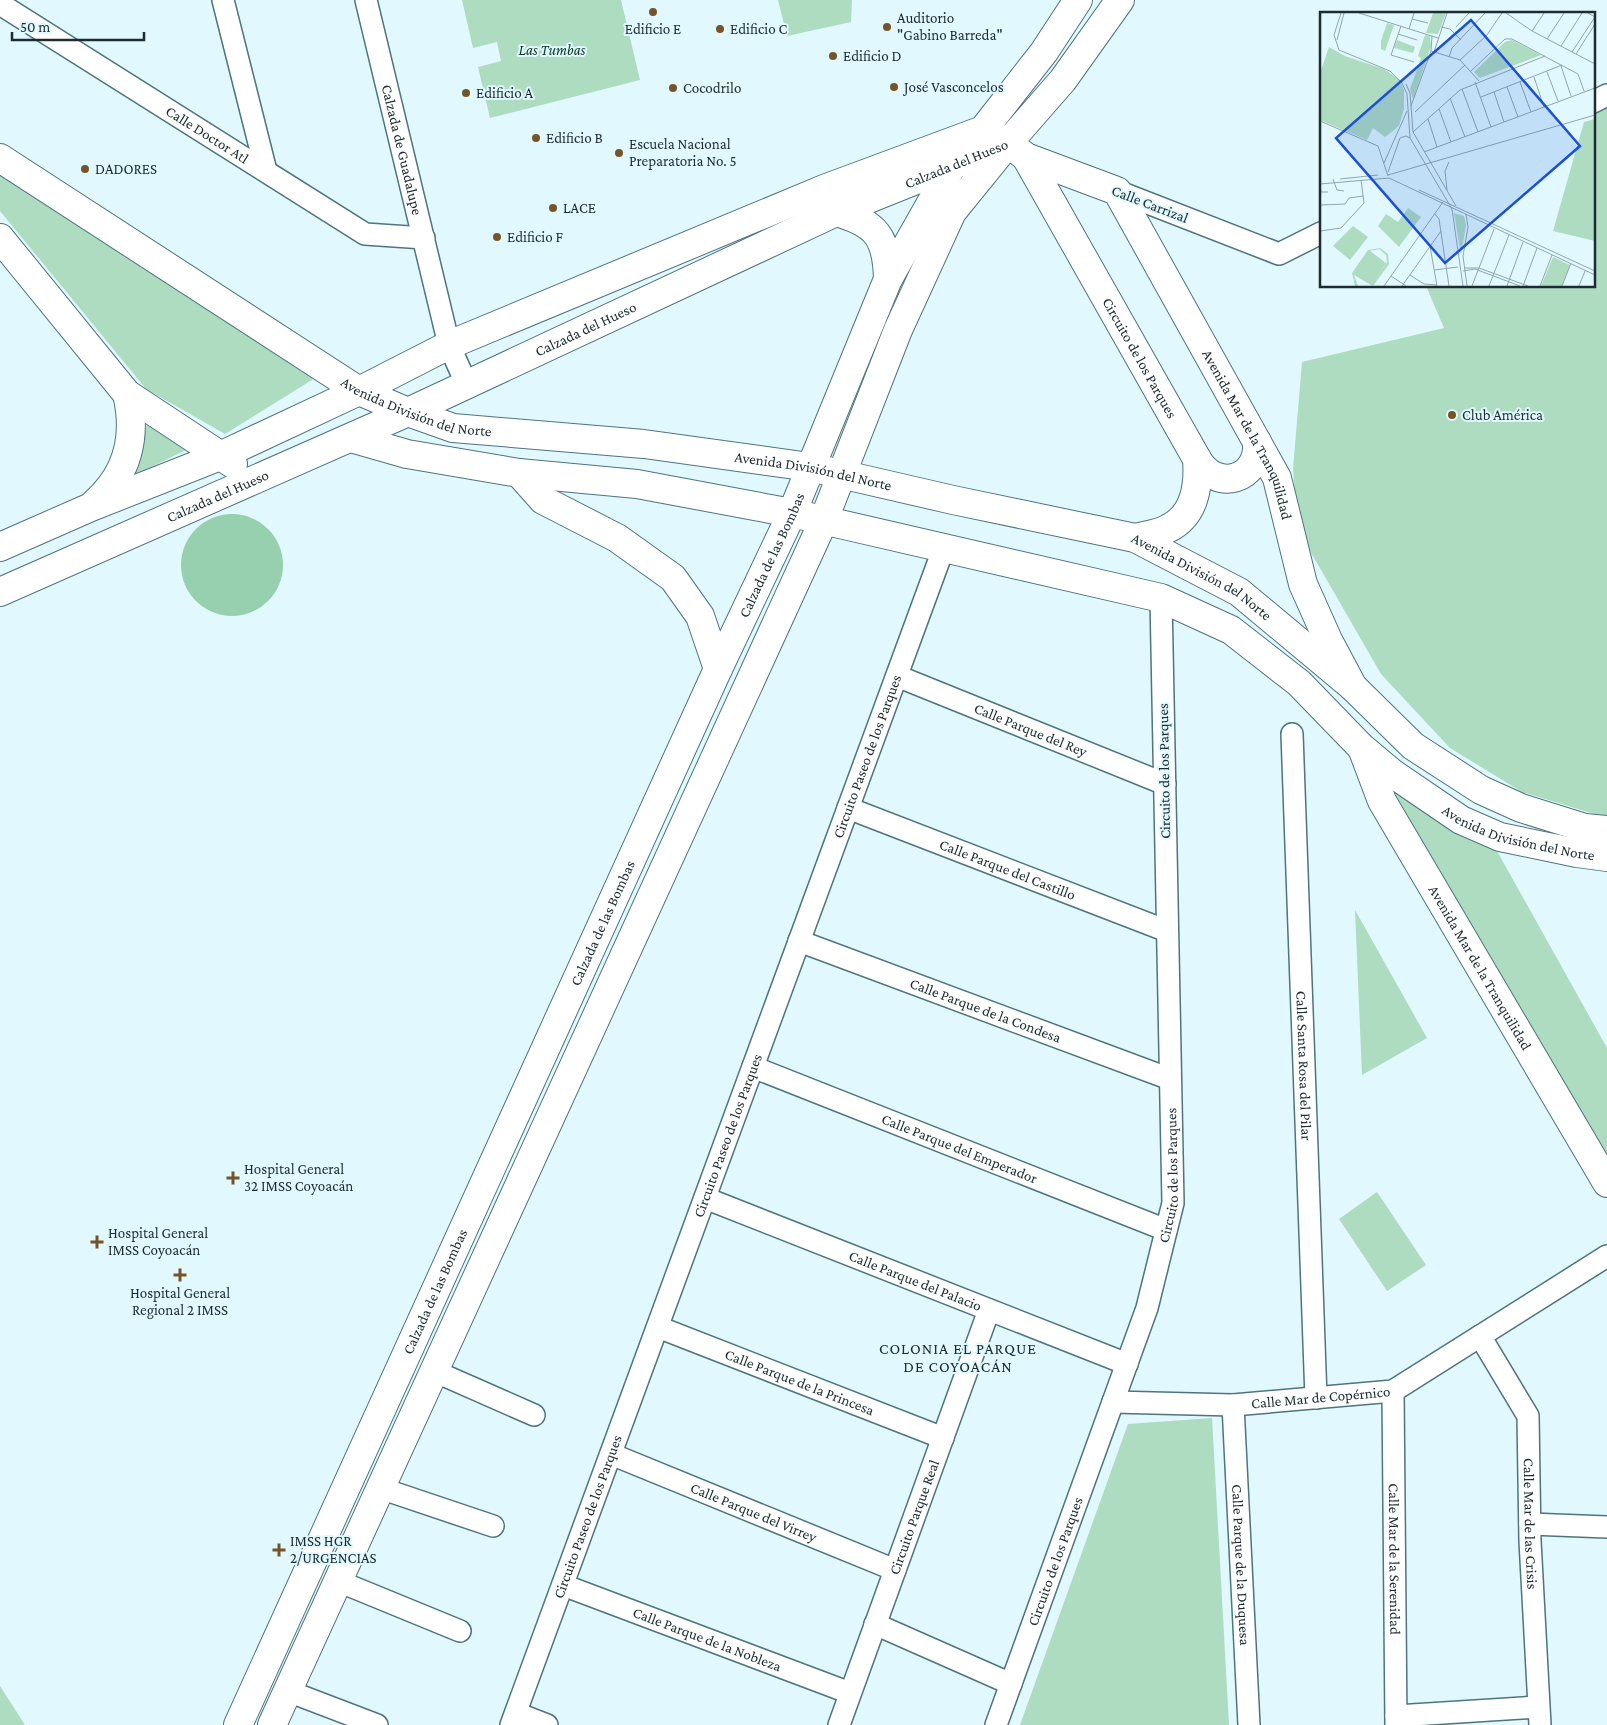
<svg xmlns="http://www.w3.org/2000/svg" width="1607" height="1725" font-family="'Crimson Pro',serif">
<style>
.green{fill:#aedcc0}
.forest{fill:#96d0ae}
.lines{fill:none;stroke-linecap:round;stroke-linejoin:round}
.street-casing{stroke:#4e747d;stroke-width:24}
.secondary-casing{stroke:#4e747d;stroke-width:30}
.street{stroke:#fff;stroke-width:21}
.secondary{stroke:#fff;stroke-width:28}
.poi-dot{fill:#74552a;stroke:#e0f8fe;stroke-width:2}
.labels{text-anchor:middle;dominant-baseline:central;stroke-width:4;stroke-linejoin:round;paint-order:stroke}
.poi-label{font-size:15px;fill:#1c2c30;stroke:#e0f8fe;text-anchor:start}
.park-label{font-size:15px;font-style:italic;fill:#073822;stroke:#e0f8fe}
.street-label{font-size:15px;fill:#1c2c30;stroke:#e0f8fe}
.neighbourhood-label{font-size:16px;letter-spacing:1px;fill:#1c2c30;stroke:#e0f8fe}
.inset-road{fill:none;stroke:#92a6ac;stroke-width:1}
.view{fill:#1d4ed8;fill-opacity:0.15;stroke:#1d4ed8;stroke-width:2.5}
.inset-edge{fill:none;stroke:#1c2c30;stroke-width:2.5}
</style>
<rect width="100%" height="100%" fill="#e0f8fe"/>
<g class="green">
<polygon points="462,0 621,0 640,80 490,118 478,67 501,61 497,42 473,48"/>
<polygon points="778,0 852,0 851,22 787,36"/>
<polygon points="1607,107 1607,818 1522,792 1450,748 1381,674 1298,530 1293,469 1302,362 1444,328 1426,286 1593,286 1593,114"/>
<polygon points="0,175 315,378 225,434 146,389 0,211"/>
<polygon points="147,425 186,450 119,483"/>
<polygon points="1394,792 1447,826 1492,842 1607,1048 1607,1162"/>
<polygon points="1355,910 1427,1038 1362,1075"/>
<polygon points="1377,1192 1426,1265 1387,1291 1339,1219"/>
<polygon points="1212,1418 1229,1725 1020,1725 1128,1424"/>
<polygon points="0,1686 25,1725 0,1725"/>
</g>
<circle class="forest" cx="232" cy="565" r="51"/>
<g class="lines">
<g class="street-casing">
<g id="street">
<polyline points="223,0 266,171"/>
<path id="s1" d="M366,0L449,345L466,383"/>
<path id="s2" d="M0,4L365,234L424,238"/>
<polyline points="1593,102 1607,95"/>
<polyline points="1117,191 1279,254 1321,233"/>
<path id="s3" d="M897,676L1165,784"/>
<path id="s4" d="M1292,734L1316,1398"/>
<path id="s5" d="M848,808L1167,931"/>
<path id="s6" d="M799,941L1170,1079"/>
<path id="s7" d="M753,1067L1166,1230"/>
<path id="s8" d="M705,1198L1127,1364"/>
<path id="s9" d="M658,1327L943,1438"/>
<path id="s10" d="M1480,1336L1528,1416L1530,1541L1540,1725"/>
<polyline points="434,1371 534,1415"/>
<path id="s11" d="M1393,1391L1396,1725"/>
<path id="s12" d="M1113,1402L1233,1405L1393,1391L1607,1256"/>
<path id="s13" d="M1233,1405L1249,1725"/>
<path id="s14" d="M611,1454L895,1570"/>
<polyline points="380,1488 493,1526"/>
<polyline points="1530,1524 1607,1527"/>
<polyline points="338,1581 460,1631"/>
<path id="s15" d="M563,1585L850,1693"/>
<polyline points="875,1624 1011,1684"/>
<polyline points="288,1691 377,1725"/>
<polyline points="516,1713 547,1725"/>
<polyline points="1396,1716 1538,1707"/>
<path id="s16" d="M511,1725L944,547"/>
<path id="s17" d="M839,1725L989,1310"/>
<path id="s18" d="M996,1725L1147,1308L1173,1203L1161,598"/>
</g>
</g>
<g class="secondary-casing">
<g id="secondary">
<path id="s19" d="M1026,157L1197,459C1199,485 1195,515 1169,528C1159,534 1146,535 1135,538"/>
<path id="s20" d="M0,158L359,391L408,412L453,428L644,444L810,467L953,500L1135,538L1239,592L1353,687L1413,746L1481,790L1521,808L1585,828L1607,830"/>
<path d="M836,212C876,223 887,237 888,279"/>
<polyline points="0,238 127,394 233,464"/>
<path id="s21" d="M351,438L407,454L519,473L637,484L792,513L1161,598L1231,630L1299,683L1361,747L1392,773L1461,820L1500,837L1577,853L1607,857"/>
<path d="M1197,459C1216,493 1260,480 1257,442"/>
<polyline points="519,473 543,500 617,538 673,578 700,616 718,669"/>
<path d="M95,503C128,474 137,436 127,394"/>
<polyline points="0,547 91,507 220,456 359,391 449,345 824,189 983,130 1044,52 1078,0"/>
<path id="s22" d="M0,592L408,412L836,212L1008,143L1063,80L1120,0"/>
<path id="s23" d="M1362,748L1382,801L1607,1183"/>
<path id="s24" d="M238,1725L718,669L792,513L888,279L952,166L983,130L1008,143L1026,157L1117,191L1277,478L1303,584L1328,640L1353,687"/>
<polyline points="272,1725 823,522 898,330 952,212 1008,143"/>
</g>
</g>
<use href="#street" class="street"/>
<use href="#secondary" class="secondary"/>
</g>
<g class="poi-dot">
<circle cx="653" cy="12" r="5"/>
<circle cx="887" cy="27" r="5"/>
<circle cx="720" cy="29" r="5"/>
<circle cx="833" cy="56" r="5"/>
<circle cx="894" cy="87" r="5"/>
<circle cx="673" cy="88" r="5"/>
<circle cx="466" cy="93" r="5"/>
<circle cx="536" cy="138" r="5"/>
<circle cx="619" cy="153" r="5"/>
<circle cx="85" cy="169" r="5"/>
<circle cx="553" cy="208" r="5"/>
<circle cx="497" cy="237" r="5"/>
<circle cx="1452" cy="415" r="5"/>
<path d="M230.5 1170.5h5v5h5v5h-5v5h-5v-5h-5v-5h5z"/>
<path d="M94.5 1234.5h5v5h5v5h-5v5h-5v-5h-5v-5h5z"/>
<path d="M177.5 1267.5h5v5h5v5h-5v5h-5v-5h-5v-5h5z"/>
<path d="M276.5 1542.5h5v5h5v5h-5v5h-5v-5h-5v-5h5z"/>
</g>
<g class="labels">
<g class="poi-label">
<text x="897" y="18">Auditorio<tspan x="897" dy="17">"Gabino Barreda"</tspan></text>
<text x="653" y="29" text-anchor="middle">Edificio E</text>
<text x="730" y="29">Edificio C</text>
<text x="843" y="56">Edificio D</text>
<text x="904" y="87">José Vasconcelos</text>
<text x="683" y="88">Cocodrilo</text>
<text x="476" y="93">Edificio A</text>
<text x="546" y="138">Edificio B</text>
<text x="629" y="144">Escuela Nacional<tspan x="629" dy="17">Preparatoria No. 5</tspan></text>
<text x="95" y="169">DADORES</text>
<text x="563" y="208">LACE</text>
<text x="507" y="237">Edificio F</text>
<text x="1462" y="415">Club América</text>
<text x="244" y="1169">Hospital General<tspan x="244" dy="17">32 IMSS Coyoacán</tspan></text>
<text x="108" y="1233">Hospital General<tspan x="108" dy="17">IMSS Coyoacán</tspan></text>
<text x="180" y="1293" text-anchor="middle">Hospital General<tspan x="180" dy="17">Regional 2 IMSS</tspan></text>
<text x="290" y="1541">IMSS HGR<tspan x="290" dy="17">2/URGENCIAS</tspan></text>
</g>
<g class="park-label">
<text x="552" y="50">Las Tumbas</text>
</g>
<g class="street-label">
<text stroke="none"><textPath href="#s2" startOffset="245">Calle Doctor Atl</textPath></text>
<text stroke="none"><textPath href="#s1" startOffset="154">Calzada de Guadalupe</textPath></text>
<text stroke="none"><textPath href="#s22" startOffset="1048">Calzada del Hueso</textPath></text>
<text transform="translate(1150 204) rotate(21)">Calle Carrizal</text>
<text stroke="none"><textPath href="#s22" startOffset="642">Calzada del Hueso</textPath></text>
<text stroke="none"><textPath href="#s19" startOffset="231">Circuito de los Parques</textPath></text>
<text stroke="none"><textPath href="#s20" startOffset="488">Avenida División del Norte</textPath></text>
<text stroke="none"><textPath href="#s24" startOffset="2188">Avenida Mar de la Tranquilidad</textPath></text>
<text stroke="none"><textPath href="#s20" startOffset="892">Avenida División del Norte</textPath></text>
<text stroke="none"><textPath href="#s22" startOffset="238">Calzada del Hueso</textPath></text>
<text stroke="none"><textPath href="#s24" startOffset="1286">Calzada de las Bombas</textPath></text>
<text stroke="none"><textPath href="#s20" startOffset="1298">Avenida División del Norte</textPath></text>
<text stroke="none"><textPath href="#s3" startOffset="144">Calle Parque del Rey</textPath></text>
<text stroke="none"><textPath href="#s16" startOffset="1032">Circuito Paseo de los Parques</textPath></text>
<text transform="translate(1164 771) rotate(-91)">Circuito de los Parques</text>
<text stroke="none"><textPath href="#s21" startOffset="1262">Avenida División del Norte</textPath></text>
<text stroke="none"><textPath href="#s5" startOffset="171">Calle Parque del Castillo</textPath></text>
<text stroke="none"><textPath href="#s24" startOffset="881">Calzada de las Bombas</textPath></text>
<text stroke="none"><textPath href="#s23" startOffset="250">Avenida Mar de la Tranquilidad</textPath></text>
<text stroke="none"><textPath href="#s6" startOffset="199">Calle Parque de la Condesa</textPath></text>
<text stroke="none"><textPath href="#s4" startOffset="332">Calle Santa Rosa del Pilar</textPath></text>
<text stroke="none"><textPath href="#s16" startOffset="628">Circuito Paseo de los Parques</textPath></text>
<text stroke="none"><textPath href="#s7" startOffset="222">Calle Parque del Emperador</textPath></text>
<text stroke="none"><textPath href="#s18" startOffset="579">Circuito de los Parques</textPath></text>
<text stroke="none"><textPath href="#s8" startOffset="226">Calle Parque del Palacio</textPath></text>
<text stroke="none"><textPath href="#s24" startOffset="476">Calzada de las Bombas</textPath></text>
<text stroke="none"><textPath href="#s9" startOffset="152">Calle Parque de la Princesa</textPath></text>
<text stroke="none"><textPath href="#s12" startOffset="208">Calle Mar de Copérnico</textPath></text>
<text stroke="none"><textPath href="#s14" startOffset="154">Calle Parque del Virrey</textPath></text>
<text stroke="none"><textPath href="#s16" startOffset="222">Circuito Paseo de los Parques</textPath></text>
<text stroke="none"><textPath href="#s17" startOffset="221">Circuito Parque Real</textPath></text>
<text stroke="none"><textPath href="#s10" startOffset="201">Calle Mar de las Crisis</textPath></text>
<text stroke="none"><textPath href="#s11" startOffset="168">Calle Mar de la Serenidad</textPath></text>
<text stroke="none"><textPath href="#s18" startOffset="174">Circuito de los Parques</textPath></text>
<text stroke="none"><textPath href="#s13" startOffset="160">Calle Parque de la Duquesa</textPath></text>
<text stroke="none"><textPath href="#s15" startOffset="154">Calle Parque de la Nobleza</textPath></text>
</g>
<g class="neighbourhood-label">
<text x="958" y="1348">COLONIA EL PARQUE<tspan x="958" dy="18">DE COYOACÁN</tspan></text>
</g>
</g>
<g transform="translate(1320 12)">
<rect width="275" height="275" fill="#e0f8fe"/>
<path d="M113,1H126L118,22L106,21ZM67,11L74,13L65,39L61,37V29ZM105,23L110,24L111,34L93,88L90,77L101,46L98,44ZM77,28L95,35L93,41L74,36ZM192,28L221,43L160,66L154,60L185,30ZM9,35L25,44L64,57L79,67L84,78V97L79,114L65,125L53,116L47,128L0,108V61ZM275,107V229L233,219L264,110ZM88,196L101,205L79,235L58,214L66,202L78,210ZM134,201L144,204L146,213L141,243ZM33,214L48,225L30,248L13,234ZM60,236L68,242L69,252L53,274L34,263L38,274H35L32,261L48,238ZM59,237L66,243L67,250L55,268L66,251L50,239ZM233,245L250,253L242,274H221Z" fill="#aedcc0" fill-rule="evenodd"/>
<path class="inset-road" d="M21,1L14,23L19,38L70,59L82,71L87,82L90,126L132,197L143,274M39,1L118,26M186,1L212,19L275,52M92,7L108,11M81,14L71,43L94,50M121,15L130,17L141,28M136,15L149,1M89,17L94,1M212,19L224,1M78,22L97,28M227,27L244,1M17,28L24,1M241,34L262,1M111,39L140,48L159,69M114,40L127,1M252,40L275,5L268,1M256,42L275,12M129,45L132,36L165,1M140,48L167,23L182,1M241,54L251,84M151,59L185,27H192L258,62L264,79M227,60L238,89M214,65L224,95M155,70L171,115M200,70L211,100M86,72L90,81L93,120L136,194M187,75L198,105M142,77L158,120M174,80L184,110M161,85L242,53M130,86L145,125M91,94L111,39L112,24M119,97L131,130M95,100L145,53M108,107L117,135M0,109L58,134L68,164M93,120L140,78L225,44M104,140L275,76M64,151L87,99M68,160L80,126L86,124L90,126M68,163L275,103M13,167L17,178L24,179M20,167L58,163M0,172L1,180H8M0,172L69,166L275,263M99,178L275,259M127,178L125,159L129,150M0,193L25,192L29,186L43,184M115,202L119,207L129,274M146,202L148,215L143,244L147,274M0,219L21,216L44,191L41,168M110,234L117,274M144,256H159L208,274M114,258L138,255M143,259L155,257L200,274M90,263L104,272L117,273M71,264L86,274M64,274L123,190M82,274L121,219M152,274L174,217M169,274L189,223M187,274L203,230M203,274L217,236M220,274L232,243M242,274L251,251M259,274L265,259"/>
<path class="view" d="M151,8L260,134L125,251L16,126Z"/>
<rect width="275" height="275" class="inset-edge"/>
</g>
<path d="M12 32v8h132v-8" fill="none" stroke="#1c2c30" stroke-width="2.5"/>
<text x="20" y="32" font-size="15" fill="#1c2c30" stroke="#e0f8fe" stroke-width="4" paint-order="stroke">50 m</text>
</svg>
